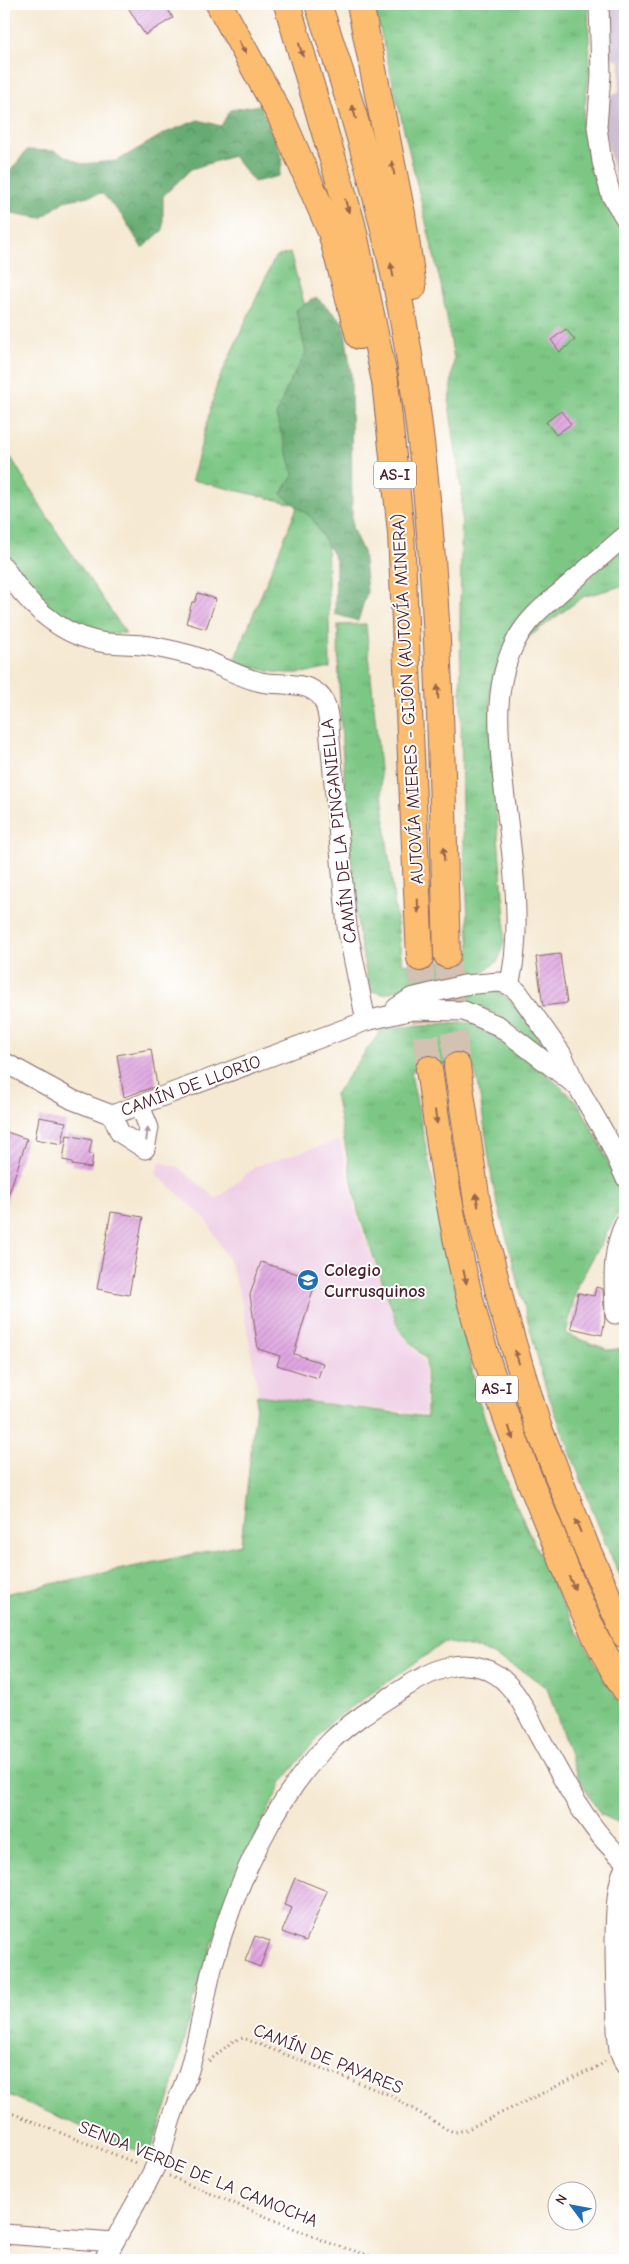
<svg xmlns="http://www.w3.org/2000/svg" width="629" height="2264" font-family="'Comic Neue',sans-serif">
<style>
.built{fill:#efd0e6}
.industrial{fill:#cdbed2}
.grass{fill:url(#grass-tufts);stroke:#647358}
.forest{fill:url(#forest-crowns);stroke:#58664e}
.building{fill:url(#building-hatch)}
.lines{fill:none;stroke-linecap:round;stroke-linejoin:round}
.highway-tunnel{stroke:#d3c1b1;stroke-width:26;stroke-dasharray:26 13;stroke-linecap:butt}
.minor-casing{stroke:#866666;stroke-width:21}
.highway-casing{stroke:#866666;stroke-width:28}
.path{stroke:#866666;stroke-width:3;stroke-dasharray:1 4;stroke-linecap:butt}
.minor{stroke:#fff;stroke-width:19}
.highway{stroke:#fcbd6f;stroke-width:26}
.minor-bridge-casing{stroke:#866666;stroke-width:21;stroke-linecap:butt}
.minor-bridge{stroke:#fff;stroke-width:19}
.oneway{fill:#9a664a}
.oneway2{fill:#ae9aa0}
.labels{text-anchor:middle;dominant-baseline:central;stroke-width:4;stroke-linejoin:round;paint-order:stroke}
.shield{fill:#fff;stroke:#80626b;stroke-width:1}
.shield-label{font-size:16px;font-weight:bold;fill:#4a1f2b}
.street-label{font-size:18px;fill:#4a1f2b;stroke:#fff}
.poi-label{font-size:18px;font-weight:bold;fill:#4a1f2b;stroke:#fff;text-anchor:start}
</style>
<defs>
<pattern id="grass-tufts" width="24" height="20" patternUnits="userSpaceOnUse" patternTransform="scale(1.25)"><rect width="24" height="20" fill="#7dc785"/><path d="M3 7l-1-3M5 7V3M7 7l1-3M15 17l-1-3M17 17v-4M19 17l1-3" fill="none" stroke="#6eaa73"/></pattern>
<pattern id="forest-crowns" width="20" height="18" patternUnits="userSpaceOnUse" patternTransform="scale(1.25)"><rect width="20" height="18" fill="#66ac72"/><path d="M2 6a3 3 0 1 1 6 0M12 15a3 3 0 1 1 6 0" fill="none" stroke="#568b5e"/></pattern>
<pattern id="building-hatch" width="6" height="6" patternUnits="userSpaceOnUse" patternTransform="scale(1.25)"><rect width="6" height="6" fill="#dea6e0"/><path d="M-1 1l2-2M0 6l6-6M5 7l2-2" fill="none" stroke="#c08ec0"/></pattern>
</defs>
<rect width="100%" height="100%" fill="#fff"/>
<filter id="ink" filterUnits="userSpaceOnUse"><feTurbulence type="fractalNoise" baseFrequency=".02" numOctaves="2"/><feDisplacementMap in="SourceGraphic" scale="10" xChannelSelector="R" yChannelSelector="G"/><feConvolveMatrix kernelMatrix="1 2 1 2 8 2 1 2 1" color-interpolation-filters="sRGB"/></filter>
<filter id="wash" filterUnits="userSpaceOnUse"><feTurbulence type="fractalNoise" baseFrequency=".0096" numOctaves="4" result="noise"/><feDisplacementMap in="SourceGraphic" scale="20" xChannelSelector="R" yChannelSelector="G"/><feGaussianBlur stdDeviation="1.12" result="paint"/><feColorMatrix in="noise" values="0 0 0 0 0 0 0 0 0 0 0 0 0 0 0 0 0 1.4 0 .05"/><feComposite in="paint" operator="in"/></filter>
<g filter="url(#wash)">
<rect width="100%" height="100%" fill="#f5e9d3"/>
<polygon class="built" points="340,1140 356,1214 398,1329 424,1362 425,1414 259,1395 241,1298 230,1263 206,1219 156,1174 160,1162 178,1167 217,1199 256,1166"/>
<polygon class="industrial" points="607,4 625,4 625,200 619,192 602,121 603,98 619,92 620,61 605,55"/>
<g class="grass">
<path d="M374,4H588L590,68L582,124L602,201L625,231V526L501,651L490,689L492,764L505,920L504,944L498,961L483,972L400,989L384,994L371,991C358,948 355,901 351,856C344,779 338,703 338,625L366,624L387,842L402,963L416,965L433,958L445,963L470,956L462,809L460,613L462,494L449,404L454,359L441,285Z"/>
<path d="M290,253L315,342L325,446L330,668C294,677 268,674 234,661L298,505L192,480L217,384L275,257Z"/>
<polygon points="4,446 55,529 126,633 101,634 80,627 52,610 26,588 4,550"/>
<polygon points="625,547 625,585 583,597 519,644 525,634"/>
<path d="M474,990L499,992L515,1004L558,1062C536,1045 513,1021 487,1010C471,1004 454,1002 438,1000Z"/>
<polygon points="476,1022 540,1068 579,1104 600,1144 625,1201 577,1286 566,1334 609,1350 625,1348 625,1586 606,1545 545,1386 493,1186 478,1082 473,1066 467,1062 415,1068 411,1074 477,1395 509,1490 565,1609 625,1714 625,1826 600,1814 577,1775 547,1688 522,1670 483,1650 445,1642 330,1722 282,1782 237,1875 196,1991 170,2096 149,2156 4,2093 4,1594 241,1544 257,1395 427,1417 426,1360 399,1329 358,1212 335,1094 382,1029"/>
</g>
<g class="forest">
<polygon points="260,105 283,159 279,176 254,182 233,156 191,169 163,196 163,230 142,248 123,217 102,193 64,201 42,218 4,212 4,179 27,150 55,151 82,164 117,161 165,133 198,120 221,126 230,110"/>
<polygon points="316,297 344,323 351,375 352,528 363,552 367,591 358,621 335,614 336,560 312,518 281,494 294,474 276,416 287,387 306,353 296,310"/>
</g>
<g id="blocks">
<g class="building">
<polygon points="126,4 165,4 173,18 145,35"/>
<polygon points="566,329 575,340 560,352 551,340"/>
<polygon points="561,411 571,424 556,435 546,422"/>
<polygon points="198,593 216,599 206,629 186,623 192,602 195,602"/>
<polygon points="560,954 567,1003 543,1006 536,957"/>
<polygon points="151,1049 157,1086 124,1097 117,1055"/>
<polygon points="39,1117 66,1122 62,1144 35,1139"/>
<polygon points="4,1131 27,1139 6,1202 4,1201"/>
<polygon points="67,1135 92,1140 89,1154 93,1154 91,1168 72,1165 72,1162 63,1160"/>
<polygon points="111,1212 143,1217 129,1295 97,1289"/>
<polygon points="261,1262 316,1280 294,1354 323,1363 318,1378 277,1365 280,1356 258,1349 250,1295"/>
<polygon points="596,1287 603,1289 605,1320 602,1335 571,1328 578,1293 594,1296"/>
<polygon points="295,1878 327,1891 306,1941 282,1932 292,1908 284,1905"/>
<polygon points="255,1936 270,1941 260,1967 245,1961"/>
</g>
</g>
</g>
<g filter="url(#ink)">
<use href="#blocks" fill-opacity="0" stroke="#866666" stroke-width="1"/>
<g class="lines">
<g class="highway-tunnel">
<polyline points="447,955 457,1066"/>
<polyline points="420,958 429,1069"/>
</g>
<g class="minor-casing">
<g id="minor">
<polyline points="599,4 601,75 597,127 602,162 611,195 625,218"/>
<path d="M4,567C24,601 57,633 96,641C111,645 127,643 142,645C158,647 175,651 190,655C215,662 237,677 261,682C280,686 309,680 322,698C329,709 329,726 330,739L347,927L366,1021"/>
<path d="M509,985C525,927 510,842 503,781C498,732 492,683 518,637C529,617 548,603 565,588C585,571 605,553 625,536"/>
<polyline points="396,1008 411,998 464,985 499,982 509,985 518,992 561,1053 576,1084"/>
<polyline points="4,1062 73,1100 112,1115 366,1021 413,1010 464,1011 499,1026 578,1087 610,1143 625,1177"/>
<polyline points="112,1115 120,1133 145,1149 149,1128 140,1106"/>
<path d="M615,1314C614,1282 611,1251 625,1223"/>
<path d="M625,1868C609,1890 617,1998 617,2030L619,2050L625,2065"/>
<path d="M161,2155C165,2141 168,2126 173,2113C179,2095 188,2078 192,2059C201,2027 205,1993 214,1961C236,1884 273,1800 330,1742C351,1721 378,1705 404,1688C433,1670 464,1654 497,1675C517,1689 528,1715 539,1736C564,1780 586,1828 625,1861"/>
<polyline points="4,2234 114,2242"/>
<polyline points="104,2260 146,2185"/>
</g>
</g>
<g class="highway-casing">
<g id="highway">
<polyline points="219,4 281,117 331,232 359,336"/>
<polyline points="287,4 352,224 385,381 401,532 420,958"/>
<path d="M318,4C359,125 394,248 412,375C441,566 441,762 447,955"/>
<polyline points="360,4 402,214 413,287"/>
<polyline points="457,1066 477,1202 503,1310 538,1426 587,1549 625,1635"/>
<path d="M429,1069C441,1154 453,1239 476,1322C496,1394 522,1463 551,1532C572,1585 594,1641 625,1689"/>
</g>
</g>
<g class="path">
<polyline points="209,2061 233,2041 243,2038 390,2095 448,2130 455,2132 466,2130 599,2066 607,2060"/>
<polyline points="4,2110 138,2164"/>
<polyline points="169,2176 329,2243 384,2260"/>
</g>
<use href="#minor" class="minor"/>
<use href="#highway" class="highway"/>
<g class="minor-bridge-casing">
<polyline id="minor-bridge" points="146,2185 161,2155"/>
</g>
<use href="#minor-bridge" class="minor-bridge"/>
</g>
<defs><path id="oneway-solid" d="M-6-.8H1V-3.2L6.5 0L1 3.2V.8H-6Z" transform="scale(1.25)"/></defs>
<g class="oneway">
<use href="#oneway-solid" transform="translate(242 47) rotate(62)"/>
<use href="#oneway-solid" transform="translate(301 50) rotate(73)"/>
<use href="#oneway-solid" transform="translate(354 112) rotate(-105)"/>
<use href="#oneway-solid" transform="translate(393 168) rotate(-101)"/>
<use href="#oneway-solid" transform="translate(347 206) rotate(74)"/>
<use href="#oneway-solid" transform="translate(392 270) rotate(-101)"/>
<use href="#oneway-solid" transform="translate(438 692) rotate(-92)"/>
<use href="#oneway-solid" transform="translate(444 854) rotate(-92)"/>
<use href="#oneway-solid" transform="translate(418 906) rotate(88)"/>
<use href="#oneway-solid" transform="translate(436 1117) rotate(82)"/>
<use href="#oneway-solid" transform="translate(477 1200) rotate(-100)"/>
<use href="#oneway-solid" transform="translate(465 1277) rotate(77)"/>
<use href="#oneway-solid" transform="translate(517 1357) rotate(-107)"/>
<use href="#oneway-solid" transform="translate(511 1433) rotate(72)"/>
<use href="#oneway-solid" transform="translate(578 1526) rotate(-112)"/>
<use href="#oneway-solid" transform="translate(572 1583) rotate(65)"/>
</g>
<use class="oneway2" href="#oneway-solid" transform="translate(147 1134) rotate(-84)"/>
</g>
<defs>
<g id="school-disc" transform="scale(1.125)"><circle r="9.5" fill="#1f6fb2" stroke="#fff"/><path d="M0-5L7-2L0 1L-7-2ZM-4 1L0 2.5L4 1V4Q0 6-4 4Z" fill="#fff"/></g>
</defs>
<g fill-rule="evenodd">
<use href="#school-disc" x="308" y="1280"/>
</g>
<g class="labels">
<g class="shield">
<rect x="374" y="461.5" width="42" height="27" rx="4"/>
<rect x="476" y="1375.5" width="42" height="27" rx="4"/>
</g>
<g class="shield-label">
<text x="395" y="475">AS-I</text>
<text x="497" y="1389">AS-I</text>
</g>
<g class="street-label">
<text transform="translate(408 699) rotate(-93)">AUTOVÍA MIERES - GIJÓN (AUTOVÍA MINERA)</text>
<text transform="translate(339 831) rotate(-96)">CAMÍN DE LA PINGANIELLA</text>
<text transform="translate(191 1086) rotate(-20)">CAMÍN DE LLORIO</text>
<text transform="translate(328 2059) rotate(22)">CAMÍN DE PAYARES</text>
<text transform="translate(198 2174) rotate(22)">SENDA VERDE DE LA CAMOCHA</text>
</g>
<g class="poi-label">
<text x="324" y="1270">Colegio<tspan x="324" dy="21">Currusquinos</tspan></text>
</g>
</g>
<rect width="629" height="2264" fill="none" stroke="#fff" stroke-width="20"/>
<g transform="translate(572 2206) rotate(302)"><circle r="24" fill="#ffffff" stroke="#b7a5aa"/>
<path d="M0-4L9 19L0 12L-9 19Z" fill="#1f6fb2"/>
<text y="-8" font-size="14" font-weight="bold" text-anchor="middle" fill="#4a1f2b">N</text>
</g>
</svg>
